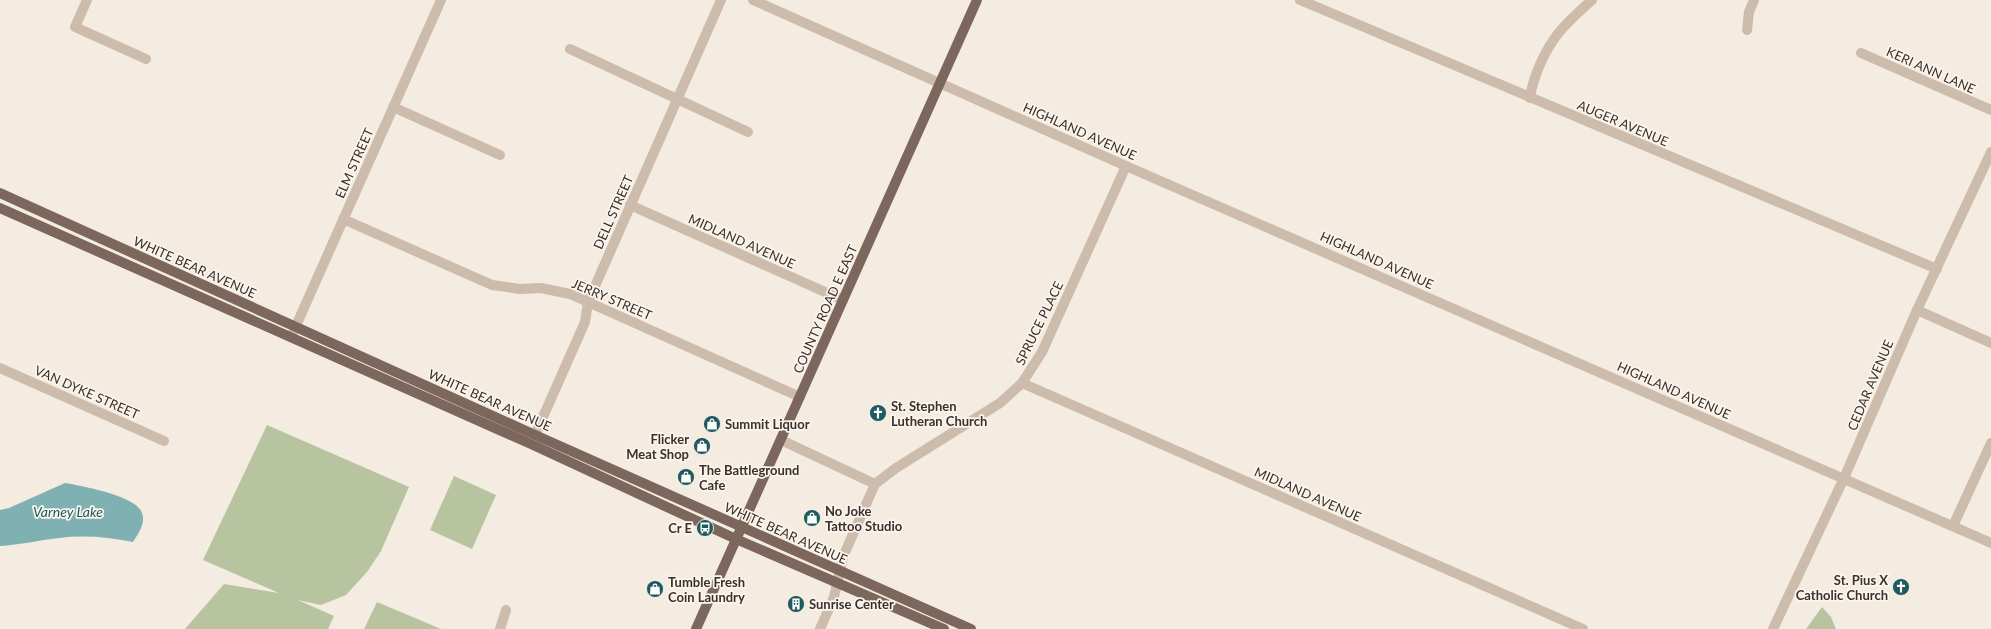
<svg xmlns="http://www.w3.org/2000/svg" width="1991" height="629" font-family="Lato,sans-serif">
<style>
.green{fill:#b8c4a0}
.water{fill:#7fb0b2}
.lines{fill:none;stroke-linecap:round;stroke-linejoin:round}
.minor{stroke:#cdbbac;stroke-width:10}
.major{stroke:#7d675c;stroke-width:10}
.labels{text-anchor:middle;dominant-baseline:central;stroke-width:3.5;stroke-linejoin:round;paint-order:stroke}
.street-label{font-size:13px;fill:#3b302b;stroke:#fbf5ee}
.poi-label{font-size:13px;font-weight:bold;fill:#3b302b;stroke:#fbf5ee;text-anchor:start}
.water-label{font-size:14px;font-style:italic;fill:#1f5a5e;stroke:#fbf5ee}
</style>
<rect width="100%" height="100%" fill="#f4ebe1"/>
<g class="green">
<polygon points="267,425 409,487 381,551 367,572 346,595 321,605 298,600 334,616 328,629 185,629 224,584 279,593 203,560"/>
<polygon points="454,476 496,495 472,549 430,530"/>
<polygon points="377,602 441,629 364,629"/>
<polygon points="1822,607 1831,617 1836,629 1806,629"/>
</g>
<path class="water" d="M65,483C82,486 137,496 142,513C146,524 138,534 133,542C108,537 84,535 59,538C39,540 20,545 0,546V510L9,508Z"/>
<g class="lines">
<g class="minor">
<polyline points="87,0 75,27 146,59"/>
<polyline points="753,0 1126,166 1991,543"/>
<polyline points="1300,0 1937,269"/>
<polyline points="1747,30 1749,12 1754,0"/>
<polyline points="570,49 748,132"/>
<polyline points="1861,53 1991,110"/>
<path d="M1530,98C1533,77 1544,52 1557,35C1567,22 1580,11 1592,0"/>
<polyline points="393,107 500,155"/>
<polyline points="630,205 843,300"/>
<polyline points="343,219 492,285 520,289 541,288 570,294 800,397"/>
<polyline points="1917,310 1991,343"/>
<polyline points="291,337 441,0"/>
<polyline points="0,368 164,441"/>
<polyline points="1022,383 1583,629"/>
<polyline points="535,435 585,322 588,302 721,0"/>
<polyline points="781,440 875,484"/>
<polyline points="1953,526 1991,443"/>
<polyline points="500,629 506,610"/>
<polyline points="820,629 834,597 843,557 875,484 896,468 1000,403 1022,383 1042,352 1126,166"/>
<polyline points="1773,629 1844,478 1917,310 1991,152"/>
</g>
<g class="major">
<polyline points="0,193 535,435 971,629"/>
<polyline points="0,208 531,444 736,539 944,629"/>
<polyline points="696,629 977,0"/>
</g>
</g>
<defs>
<g id="church-disc" transform="scale(0.9)"><circle r="9.5" fill="#1f5a5e" stroke="#fbf5ee"/><path d="M-1.2-6h2.4v3.5h3.3v2.4h-3.3V6h-2.4V-.1h-3.3v-2.4h3.3Z" fill="#fff"/></g>
<g id="shop-disc" transform="scale(0.9)"><circle r="9.5" fill="#1f5a5e" stroke="#fbf5ee"/><path d="M-5-2.5h2.3a2.7 3.5 0 0 1 5.4 0H5L5.5 6h-11ZM-1.5-2.5h3a1.5 2.3 0 0 0-3 0Z" fill="#fff"/></g>
<g id="bus-disc" transform="scale(0.9)"><circle r="9.5" fill="#1f5a5e" stroke="#fbf5ee"/><path d="M-5-6H5V4H4V6H2V4H-2V6H-4V4H-5ZM-3.5-4V0h7V-4ZM-3.5 1.2v1.5H-2V1.2ZM2 1.2v1.5H3.5V1.2Z" fill="#fff"/></g>
<g id="building-disc" transform="scale(0.9)"><circle r="9.5" fill="#1f5a5e" stroke="#fbf5ee"/><path d="M-4-6H4V6H1V3H-1V6H-4ZM-2.5-4.3h1.7v1.8h-1.7ZM.8-4.3h1.7v1.8H.8ZM-2.5-1h1.7V.8h-1.7ZM.8-1h1.7V.8H.8Z" fill="#fff"/></g>
</defs>
<g fill-rule="evenodd">
<use href="#church-disc" x="878" y="413"/>
<use href="#shop-disc" x="712" y="424"/>
<use href="#shop-disc" x="702" y="446"/>
<use href="#shop-disc" x="686" y="477"/>
<use href="#shop-disc" x="812" y="518"/>
<use href="#bus-disc" x="705" y="528"/>
<use href="#church-disc" x="1901" y="587"/>
<use href="#shop-disc" x="655" y="589"/>
<use href="#building-disc" x="796" y="604"/>
</g>
<g class="labels">
<g class="street-label">
<text transform="translate(1931 70) rotate(24)">KERI ANN LANE</text>
<text transform="translate(1623 123) rotate(23)">AUGER AVENUE</text>
<text transform="translate(1080 131) rotate(24)">HIGHLAND AVENUE</text>
<text transform="translate(354 163) rotate(-66)">ELM STREET</text>
<text transform="translate(613 212) rotate(-66)">DELL STREET</text>
<text transform="translate(742 241) rotate(24)">MIDLAND AVENUE</text>
<text transform="translate(1377 260) rotate(24)">HIGHLAND AVENUE</text>
<text transform="translate(195 267) rotate(24)">WHITE BEAR AVENUE</text>
<text transform="translate(612 299) rotate(23)">JERRY STREET</text>
<text transform="translate(825 309) rotate(-66)">COUNTY ROAD E EAST</text>
<text transform="translate(1039 323) rotate(-64)">SPRUCE PLACE</text>
<text transform="translate(1870 385) rotate(-67)">CEDAR AVENUE</text>
<text transform="translate(1674 390) rotate(24)">HIGHLAND AVENUE</text>
<text transform="translate(87 392) rotate(24)">VAN DYKE STREET</text>
<text transform="translate(490 400) rotate(24)">WHITE BEAR AVENUE</text>
<text transform="translate(1308 494) rotate(24)">MIDLAND AVENUE</text>
<text transform="translate(786 533) rotate(24)">WHITE BEAR AVENUE</text>
</g>
<g class="poi-label">
<text x="891" y="406">St. Stephen<tspan x="891" dy="15">Lutheran Church</tspan></text>
<text x="725" y="424">Summit Liquor</text>
<text x="689" y="439" text-anchor="end">Flicker<tspan x="689" dy="15">Meat Shop</tspan></text>
<text x="699" y="470">The Battleground<tspan x="699" dy="15">Cafe</tspan></text>
<text x="825" y="511">No Joke<tspan x="825" dy="15">Tattoo Studio</tspan></text>
<text x="692" y="528" text-anchor="end">Cr E</text>
<text x="1888" y="580" text-anchor="end">St. Pius X<tspan x="1888" dy="15">Catholic Church</tspan></text>
<text x="668" y="582">Tumble Fresh<tspan x="668" dy="15">Coin Laundry</tspan></text>
<text x="809" y="604">Sunrise Center</text>
</g>
<g class="water-label">
<text x="68" y="511">Varney Lake</text>
</g>
</g>
</svg>
